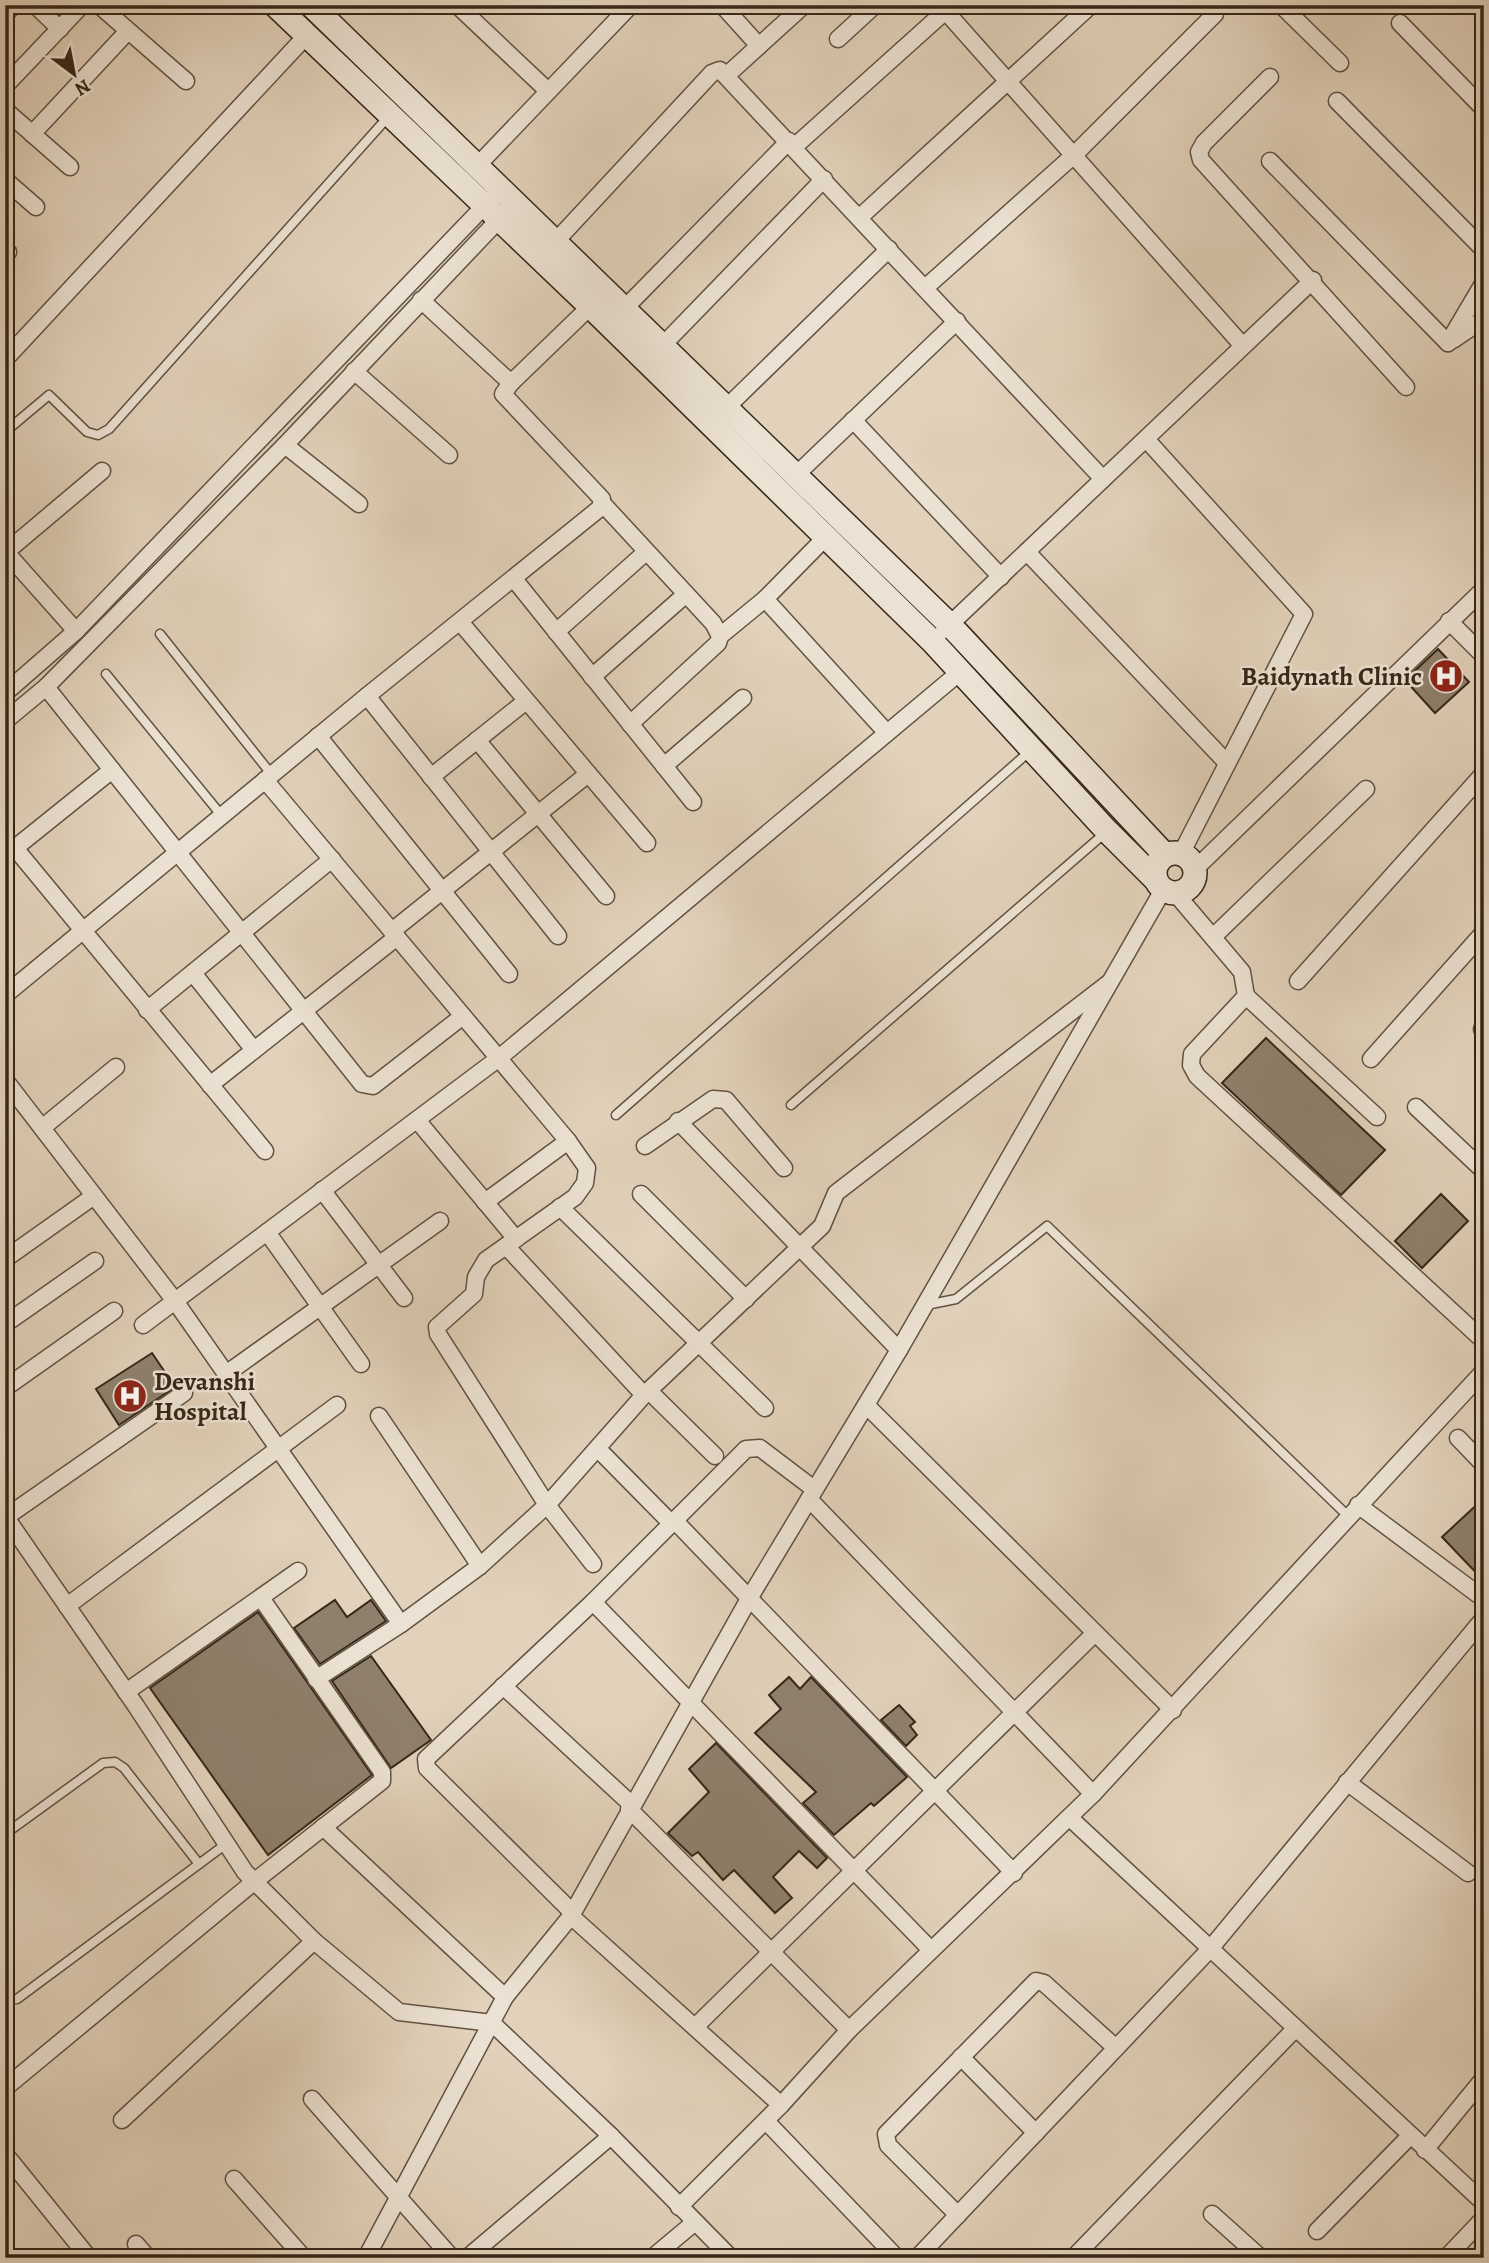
<svg xmlns="http://www.w3.org/2000/svg" width="1489" height="2263" font-family="Alegreya,serif">
<style>
.building{fill:#8f806d;stroke:#362719;stroke-width:2}
.lines{fill:none;stroke-linecap:round;stroke-linejoin:round}
.lane-casing{stroke:#615242;stroke-width:11}
.street-casing{stroke:#615242;stroke-width:19}
.secondary-casing{stroke:#362719;stroke-width:26}
.lane{stroke:#ece2d3;stroke-width:8}
.street{stroke:#ece2d3;stroke-width:16}
.secondary{stroke:#ece2d3;stroke-width:23}
.labels{text-anchor:middle;dominant-baseline:central;stroke-width:5;stroke-linejoin:round;paint-order:stroke}
.poi-label{font-size:26px;font-weight:bold;fill:#362719;stroke:#ece2d3;text-anchor:end}
</style>
<rect width="100%" height="100%" fill="#e2d2bb"/>
<filter id="stains"><feTurbulence type="fractalNoise" baseFrequency=".00286" numOctaves="4"/><feColorMatrix values="0 0 0 0 .2 0 0 0 0 .09 0 0 0 0 .02 0 0 0 .5 -.17"/></filter>
<radialGradient id="worn" r=".72"><stop offset=".6" stop-color="#630" stop-opacity="0"/><stop offset="1" stop-color="#630" stop-opacity=".3"/></radialGradient>
<g class="building">
<polygon points="1438,649 1469,682 1435,713 1405,680"/>
<polygon points="1266,1038 1385,1150 1341,1195 1222,1083"/>
<polygon points="1441,1194 1468,1221 1422,1268 1395,1241"/>
<polygon points="152,1353 175,1387 119,1425 96,1389"/>
<polygon points="1484,1498 1484,1581 1442,1537"/>
<polygon points="335,1600 347,1617 371,1600 386,1621 320,1664 294,1628"/>
<polygon points="258,1612 372,1775 268,1855 150,1688"/>
<polygon points="371,1656 431,1740 391,1768 332,1681"/>
<polygon points="789,1677 800,1689 811,1677 907,1777 874,1806 871,1803 834,1835 803,1803 816,1792 755,1733 781,1709 769,1695"/>
<polygon points="899,1705 915,1722 910,1726 917,1735 906,1746 881,1720"/>
<polygon points="716,1743 827,1858 817,1868 799,1851 773,1877 792,1898 775,1913 734,1870 723,1880 698,1852 692,1856 668,1833 709,1792 689,1769"/>
</g>
<g class="lines">
<g class="lane-casing">
<g id="lane">
<polyline points="5,432 49,395 87,432 98,435 109,429 388,117"/>
<polyline points="160,634 272,775"/>
<polyline points="106,674 222,816"/>
<polyline points="791,1105 1105,833"/>
<polyline points="616,1115 1030,751"/>
<polyline points="926,1305 956,1299 1047,1226 1348,1516"/>
<polyline points="5,1834 103,1763 115,1762 124,1768 199,1864"/>
<polyline points="17,1999 226,1844"/>
</g>
</g>
<g class="street-casing">
<g id="street">
<polyline points="35,5 60,29"/>
<polyline points="99,5 186,81"/>
<polyline points="457,5 548,91"/>
<polyline points="722,5 759,46"/>
<polyline points="940,5 1243,346"/>
<polyline points="1281,5 1340,63"/>
<polyline points="5,14 14,5"/>
<polyline points="1400,23 1484,109"/>
<polyline points="838,39 875,5"/>
<polyline points="727,75 804,5"/>
<polyline points="1270,77 1204,143 1199,152 1201,160 1406,387"/>
<polyline points="5,86 82,5"/>
<polyline points="1337,101 1484,250"/>
<polyline points="5,110 70,167"/>
<polyline points="32,134 128,31"/>
<polyline points="794,147 951,6"/>
<polyline points="1270,161 1448,343"/>
<polyline points="478,165 631,5"/>
<polyline points="5,180 36,207"/>
<polyline points="860,217 1091,5"/>
<polyline points="556,241 712,73 720,70 1103,479"/>
<polyline points="5,250 8,252"/>
<polyline points="925,288 1074,155 1215,14"/>
<polyline points="421,300 511,383"/>
<polyline points="625,308 789,141"/>
<polyline points="1453,340 1484,319"/>
<polyline points="1448,343 1484,282"/>
<polyline points="663,345 824,179"/>
<polyline points="5,351 9,355 307,35"/>
<polyline points="354,371 449,455"/>
<polyline points="727,407 889,249"/>
<polyline points="853,420 1001,577"/>
<polyline points="1146,439 1304,614 1181,854"/>
<polyline points="285,445 359,504"/>
<polyline points="796,475 957,321"/>
<polyline points="603,504 713,623 720,636 718,643 630,724"/>
<polyline points="5,551 76,631"/>
<polyline points="6,552 102,471"/>
<polyline points="1027,552 1227,763"/>
<polyline points="514,579 693,802"/>
<polyline points="765,599 887,733"/>
<polyline points="1449,621 1484,656"/>
<polyline points="461,623 647,843"/>
<polyline points="944,630 1313,280"/>
<polyline points="556,632 646,552"/>
<polyline points="720,636 765,599 826,537"/>
<polyline points="592,677 685,595"/>
<polyline points="46,687 362,1084 373,1086 463,1016"/>
<polyline points="5,693 76,631 492,198"/>
<polyline points="367,696 558,936"/>
<polyline points="5,721 46,687 285,445 506,212"/>
<polyline points="318,736 509,974"/>
<polyline points="477,740 606,896"/>
<polyline points="664,766 743,698"/>
<polyline points="431,777 526,701"/>
<polyline points="265,780 568,1141 587,1168 585,1183 575,1197 486,1260 476,1277 474,1294 437,1327 438,1334 547,1505 593,1564"/>
<polyline points="15,848 265,1151"/>
<polyline points="5,856 112,770"/>
<polyline points="1195,869 1484,589"/>
<polyline points="1176,894 1242,972 1246,996 1192,1054 1191,1065 1197,1076 1484,1341"/>
<polyline points="392,931 588,774"/>
<polyline points="1213,937 1366,789"/>
<polyline points="193,973 254,1050"/>
<polyline points="1298,981 1484,773"/>
<polyline points="5,995 367,696 600,508 602,499 503,394 511,383 598,299"/>
<polyline points="1246,996 1377,1117"/>
<polyline points="147,1010 332,859"/>
<polyline points="1482,1029 1484,1031"/>
<polyline points="1371,1059 1484,932"/>
<polyline points="5,1080 175,1301 401,1624 480,1566 547,1505 644,1395 822,1226 836,1193 1110,982"/>
<polyline points="210,1085 397,937"/>
<polyline points="1416,1107 1484,1171"/>
<polyline points="417,1120 516,1239"/>
<polyline points="678,1121 899,1350"/>
<polyline points="42,1128 116,1067"/>
<polyline points="645,1146 713,1099 726,1100 784,1168"/>
<polyline points="322,1190 404,1298"/>
<polyline points="641,1194 746,1299"/>
<polyline points="485,1202 568,1141"/>
<polyline points="560,1207 765,1408"/>
<polyline points="267,1232 361,1364"/>
<polyline points="506,1246 644,1395"/>
<polyline points="5,1259 94,1196"/>
<polyline points="5,1324 95,1261"/>
<polyline points="143,1325 499,1058 960,672"/>
<polyline points="226,1374 440,1221"/>
<polyline points="5,1388 114,1311"/>
<polyline points="649,1391 715,1456"/>
<polyline points="866,1405 1173,1710"/>
<polyline points="379,1416 480,1566"/>
<polyline points="1458,1438 1484,1465"/>
<polyline points="599,1450 671,1523"/>
<polyline points="809,1499 1093,1794"/>
<polyline points="1358,1505 1484,1599"/>
<polyline points="5,1516 136,1706 245,1872 314,1941 399,2012 492,2023 611,2136 731,2258"/>
<polyline points="6,1517 184,1393"/>
<polyline points="674,1520 1014,1873"/>
<polyline points="593,1602 931,1950"/>
<polyline points="67,1606 337,1405"/>
<polyline points="316,1679 401,1624"/>
<polyline points="503,1686 631,1804"/>
<polyline points="126,1692 298,1571"/>
<polyline points="1347,1782 1468,1873"/>
<polyline points="629,1809 849,2030"/>
<polyline points="1070,1818 1484,2203"/>
<polyline points="323,1827 505,1997"/>
<polyline points="572,1912 427,1768 426,1759 593,1602 746,1449 760,1448 814,1489"/>
<polyline points="571,1916 781,2105"/>
<polyline points="695,2027 1095,1633"/>
<polyline points="961,2057 1036,2133"/>
<polyline points="5,2088 255,1881 382,1781 382,1772 261,1598"/>
<polyline points="312,2099 452,2258"/>
<polyline points="122,2120 314,1941"/>
<polyline points="766,2121 897,2258"/>
<polyline points="1425,2150 1484,2078"/>
<polyline points="5,2154 89,2258"/>
<polyline points="234,2179 304,2258"/>
<polyline points="679,2207 781,2105 849,2030 1093,1794 1484,1371"/>
<polyline points="1212,2214 1261,2258"/>
<polyline points="958,2215 888,2145 886,2134 1036,1981 1044,1983 1116,2048"/>
<polyline points="1317,2231 1410,2136"/>
<polyline points="136,2244 148,2258"/>
<polyline points="366,2258 505,1997 571,1916 750,1597 899,1350 1163,890"/>
<polyline points="467,2258 611,2136"/>
<polyline points="652,2258 695,2222"/>
<polyline points="917,2258 1210,1949 1484,1618"/>
<polyline points="1073,2258 1295,2029"/>
<polyline points="1446,2258 1484,2218"/>
</g>
</g>
<g class="secondary-casing">
<g id="secondary">
<polyline points="275,5 591,307 932,641 1107,831 1155,879"/>
<polyline points="311,5 950,625 1165,855"/>
<circle cx="1175" cy="873" r="20"/>
</g>
</g>
<use href="#lane" class="lane"/>
<use href="#street" class="street"/>
<use href="#secondary" class="secondary"/>
</g>
<defs>
<g id="hospital-disc" transform="scale(1.75)"><circle r="9.5" fill="#8f2418" stroke="#ece2d3"/><path d="M-5-5h3v3.5h4V-5h3V5h-3V1.5h-4V5h-3Z" fill="#fff"/></g>
</defs>
<g fill-rule="evenodd">
<use href="#hospital-disc" x="1446" y="676"/>
<use href="#hospital-disc" x="130" y="1396"/>
</g>
<g class="labels">
<g class="poi-label">
<text x="1422" y="676">Baidynath Clinic</text>
<text x="154" y="1381" text-anchor="start">Devanshi<tspan x="154" dy="30">Hospital</tspan></text>
</g>
</g>
<rect width="1489" height="2263" fill="none" stroke="#e2d2bb" stroke-width="28"/>
<rect x="7" y="7" width="1475" height="2249" fill="none" stroke="#362719" stroke-width="3.5"/>
<rect x="14" y="14" width="1461" height="2235" fill="none" stroke="#362719" stroke-width="2"/>
<g transform="translate(74 74) rotate(148)" stroke="#ece2d3" stroke-width="5" paint-order="stroke">
<path d="M0-5L12 26L0 18L-12 26Z" fill="#362719"/>
<text y="-10" font-size="19" font-weight="bold" text-anchor="middle" fill="#362719">N</text>
</g>
<rect width="100%" height="100%" filter="url(#stains)"/>
<rect width="100%" height="100%" fill="url(#worn)"/>
</svg>
